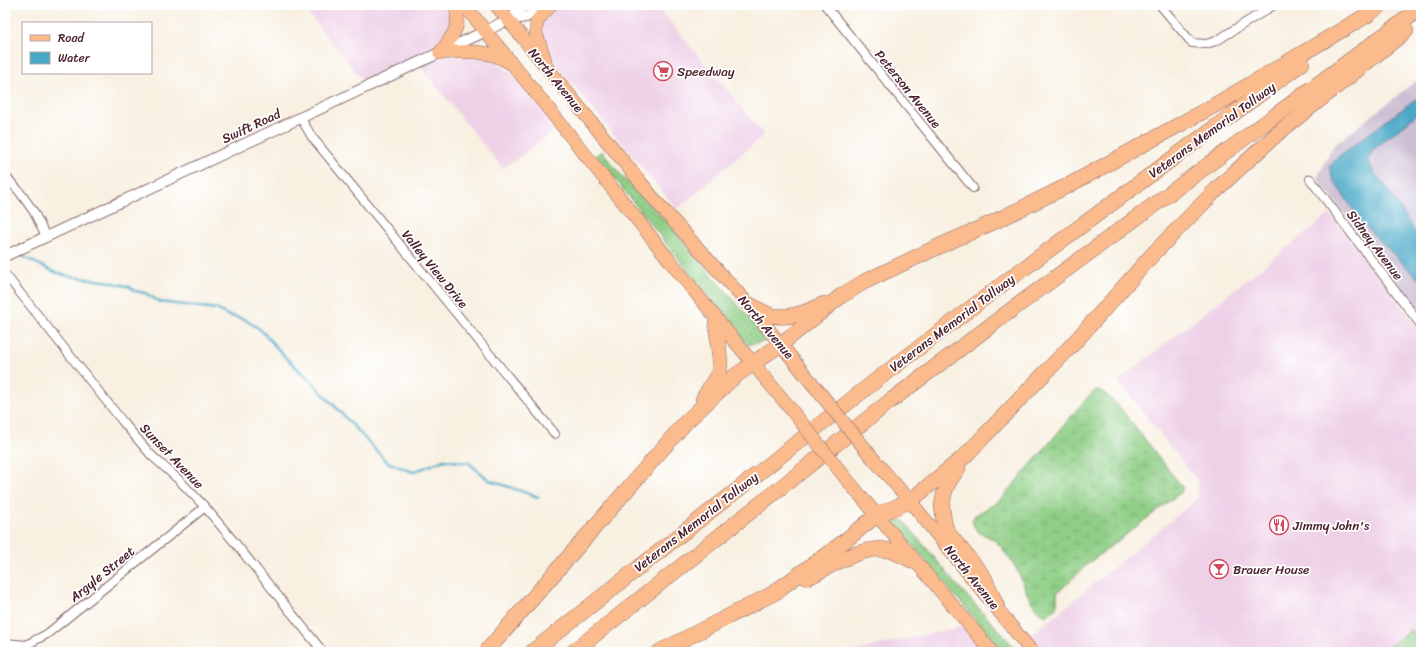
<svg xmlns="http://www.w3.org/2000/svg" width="1426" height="657" font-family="Sriracha,sans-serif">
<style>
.built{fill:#eed0e7}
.industrial{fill:#ccbed3}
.grass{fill:url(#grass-dots);stroke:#6c7758}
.wetland{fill:url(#wetland-marsh);stroke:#6c7758}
.water{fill:#48a9c7;stroke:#496479}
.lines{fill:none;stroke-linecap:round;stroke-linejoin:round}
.stream{stroke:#48a9c7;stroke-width:2.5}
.minor-casing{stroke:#87686b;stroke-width:10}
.tertiary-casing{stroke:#87686b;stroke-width:12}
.primary-casing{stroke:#87686b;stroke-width:14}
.motorway-casing{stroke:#87686b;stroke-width:16}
.minor{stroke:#fff;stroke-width:8}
.tertiary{stroke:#fff;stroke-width:10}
.primary{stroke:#fbbb8d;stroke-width:13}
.motorway{stroke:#fbbb8d;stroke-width:15}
.primary-bridge-casing{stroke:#87686b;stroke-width:14;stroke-linecap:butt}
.primary-bridge{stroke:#fbbb8d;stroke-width:13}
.labels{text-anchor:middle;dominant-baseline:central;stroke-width:3.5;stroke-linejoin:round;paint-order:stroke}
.poi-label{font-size:13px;fill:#4a1f2b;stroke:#fff;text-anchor:start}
.street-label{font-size:13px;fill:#4a1f2b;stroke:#fff}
</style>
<defs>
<pattern id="grass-dots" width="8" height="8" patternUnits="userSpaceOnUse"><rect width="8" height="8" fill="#8fcf86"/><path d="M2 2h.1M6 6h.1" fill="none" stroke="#7db174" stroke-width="1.8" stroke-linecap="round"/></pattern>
<pattern id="wetland-marsh" width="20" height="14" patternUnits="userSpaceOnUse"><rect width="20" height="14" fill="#8fcf86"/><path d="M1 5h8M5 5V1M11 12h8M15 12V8" fill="none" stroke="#7db174"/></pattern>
</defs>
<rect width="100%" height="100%" fill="#fff"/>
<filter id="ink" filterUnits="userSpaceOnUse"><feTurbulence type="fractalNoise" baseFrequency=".025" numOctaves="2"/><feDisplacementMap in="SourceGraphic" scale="8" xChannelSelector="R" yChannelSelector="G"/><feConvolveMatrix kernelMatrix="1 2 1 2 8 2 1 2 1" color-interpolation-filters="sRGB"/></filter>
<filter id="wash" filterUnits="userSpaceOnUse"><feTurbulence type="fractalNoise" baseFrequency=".012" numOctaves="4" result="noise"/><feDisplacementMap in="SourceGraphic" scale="16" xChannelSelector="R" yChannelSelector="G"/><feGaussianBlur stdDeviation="0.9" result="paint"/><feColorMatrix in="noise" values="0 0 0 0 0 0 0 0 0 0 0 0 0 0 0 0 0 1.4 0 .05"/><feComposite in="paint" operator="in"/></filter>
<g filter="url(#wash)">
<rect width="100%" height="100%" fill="#f8f0e1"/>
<g class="built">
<polygon points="301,5 449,5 451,8 454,26 441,41 366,84"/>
<polygon points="560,5 656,5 764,135 677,209 582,96 551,58 545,47 541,38 541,23 550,13"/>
<polygon points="445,55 489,57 511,72 560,126 503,169 420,66"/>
<polygon points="1330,214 1421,331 1421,652 1039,652 1028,638 1197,499 1198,481 1118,381"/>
<polygon points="963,626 983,652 850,652"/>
</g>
<polygon class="industrial" points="1421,77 1421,314 1317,178 1333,146"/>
<g class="grass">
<polygon points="602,151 622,176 667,222 767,339 768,341 747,345 596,155"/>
<polygon points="903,520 958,586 1019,652 1003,652 1001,650 892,521"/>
<polygon points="1411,630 1421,642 1421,652 1382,652"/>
</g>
<path class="wetland" d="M1096,390L1102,391L1118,405L1183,488L1180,493L1089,563L1057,593C1058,606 1057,608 1046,616C1027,607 1025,581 1014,565C1008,557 1002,546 994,540C984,533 976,535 972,521L974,516L999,501L1042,452L1084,401Z"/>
<polygon class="water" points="1421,95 1421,111 1373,150 1368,160 1373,171 1389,191 1421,241 1421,282 1362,223 1333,180 1329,167 1339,156"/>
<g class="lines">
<polyline class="stream" points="22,256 52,271 68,276 110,282 130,287 135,291 145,293 160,302 217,309 227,315 244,319 261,330 284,356 313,383 387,462 413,472 444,460 469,463 489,480 538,497"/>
</g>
</g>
<g filter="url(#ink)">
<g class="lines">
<g class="minor-casing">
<g id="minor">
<polyline points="825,5 973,188"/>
<polyline points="1160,5 1192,43 1206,44 1216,41 1274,5"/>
<polyline points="300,117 312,137 555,434"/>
<polyline points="5,176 19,191 34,212 46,237"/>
<polyline points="1310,179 1421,325"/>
<polyline points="5,274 123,422 151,455 179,480 205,507 236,544 323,652"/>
<polyline points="5,643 26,645 47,634 205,507"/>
</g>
</g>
<g class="tertiary-casing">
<g id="tertiary">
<polyline points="507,20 526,17 547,7"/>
<polyline points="5,256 486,31 507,20 521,8 527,5"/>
</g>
</g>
<g class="primary-casing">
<g id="primary">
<path d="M464,5C573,136 676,272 785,402"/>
<polyline points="496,5 659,205 748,304 811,382"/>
<path d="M440,53C463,51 490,49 510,63"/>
<path d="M440,53C453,34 462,28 455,5"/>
<polyline points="545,60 536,33 537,21 550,6"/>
<polyline points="875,461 910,501 1032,652"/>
<polyline points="848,481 992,652"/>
</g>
</g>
<g class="motorway-casing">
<g id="motorway">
<polyline points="1361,19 1381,5"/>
<path d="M748,304C754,307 761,311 767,314C787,321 807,312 824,304"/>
<polyline points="703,399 719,372 720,362 716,320"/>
<polyline points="958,468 948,483 944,494 942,506 944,523 948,533 984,577 997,607"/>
<path d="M807,578C829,567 862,545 887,550C897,552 906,558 915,562"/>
<polyline points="772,594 841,544 877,515 910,501 964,457 1074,343 1154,253 1218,188 1278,133 1406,31"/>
<polyline points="486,652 685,423 735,376 781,344 841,296 864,282 944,244 996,221 1071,184 1217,104 1369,14"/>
<polyline points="532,652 874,382 1004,283 1302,63"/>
<polyline points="573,652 889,402 1006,314 1421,8"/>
<polyline points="659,652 780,590"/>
</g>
</g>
<use href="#minor" class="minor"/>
<use href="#tertiary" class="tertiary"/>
<use href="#primary" class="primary"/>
<use href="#motorway" class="motorway"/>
<g class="primary-bridge-casing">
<g id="primary-bridge">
<polyline points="811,382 875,461"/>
<polyline points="785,402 848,481"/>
</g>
</g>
<use href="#primary-bridge" class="primary-bridge"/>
</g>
</g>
<defs>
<g id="supermarket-ring" transform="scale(1)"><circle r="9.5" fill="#fff" stroke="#d1495b" stroke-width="1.5"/><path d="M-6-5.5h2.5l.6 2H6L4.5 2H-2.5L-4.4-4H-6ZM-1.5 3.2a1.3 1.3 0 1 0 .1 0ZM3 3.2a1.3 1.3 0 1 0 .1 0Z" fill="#d1495b"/></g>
<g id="restaurant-ring" transform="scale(1)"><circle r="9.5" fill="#fff" stroke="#d1495b" stroke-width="1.5"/><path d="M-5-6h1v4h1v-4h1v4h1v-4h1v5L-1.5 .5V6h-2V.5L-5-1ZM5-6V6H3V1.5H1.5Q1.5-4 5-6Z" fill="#d1495b"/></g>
<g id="bar-ring" transform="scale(1)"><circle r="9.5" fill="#fff" stroke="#d1495b" stroke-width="1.5"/><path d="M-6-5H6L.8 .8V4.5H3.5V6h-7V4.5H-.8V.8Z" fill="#d1495b"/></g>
</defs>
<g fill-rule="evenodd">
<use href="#supermarket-ring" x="663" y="71"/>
<use href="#restaurant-ring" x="1279" y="525"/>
<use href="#bar-ring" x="1219" y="569"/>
</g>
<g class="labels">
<g class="poi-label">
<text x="677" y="71">Speedway</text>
<text x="1293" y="525">Jimmy John's</text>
<text x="1233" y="569">Brauer House</text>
</g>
<g class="street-label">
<text transform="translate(556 80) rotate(51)">North Avenue</text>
<text transform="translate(908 89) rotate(51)">Peterson Avenue</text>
<text transform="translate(251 126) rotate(-25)">Swift Road</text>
<text transform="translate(1212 130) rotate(-36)">Veterans Memorial Tollway</text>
<text transform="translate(1375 245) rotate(53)">Sidney Avenue</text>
<text transform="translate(435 269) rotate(51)">Valley View Drive</text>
<text transform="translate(952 323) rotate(-37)">Veterans Memorial Tollway</text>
<text transform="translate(766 327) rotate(50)">North Avenue</text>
<text transform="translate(172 456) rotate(46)">Sunset Avenue</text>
<text transform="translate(696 522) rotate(-38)">Veterans Memorial Tollway</text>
<text transform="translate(102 574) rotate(-39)">Argyle Street</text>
<text transform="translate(972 577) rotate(51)">North Avenue</text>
</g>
</g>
<rect width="1426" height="657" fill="none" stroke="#fff" stroke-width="20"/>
<rect x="22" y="22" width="130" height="52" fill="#ffffff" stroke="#b7a5aa"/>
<rect x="30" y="35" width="20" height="6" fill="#fbbb8d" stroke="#b7a5aa"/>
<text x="58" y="42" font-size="12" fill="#4a1f2b">Road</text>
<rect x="30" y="52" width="20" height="12" fill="#48a9c7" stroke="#b7a5aa"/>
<text x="58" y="62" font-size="12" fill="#4a1f2b">Water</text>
</svg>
